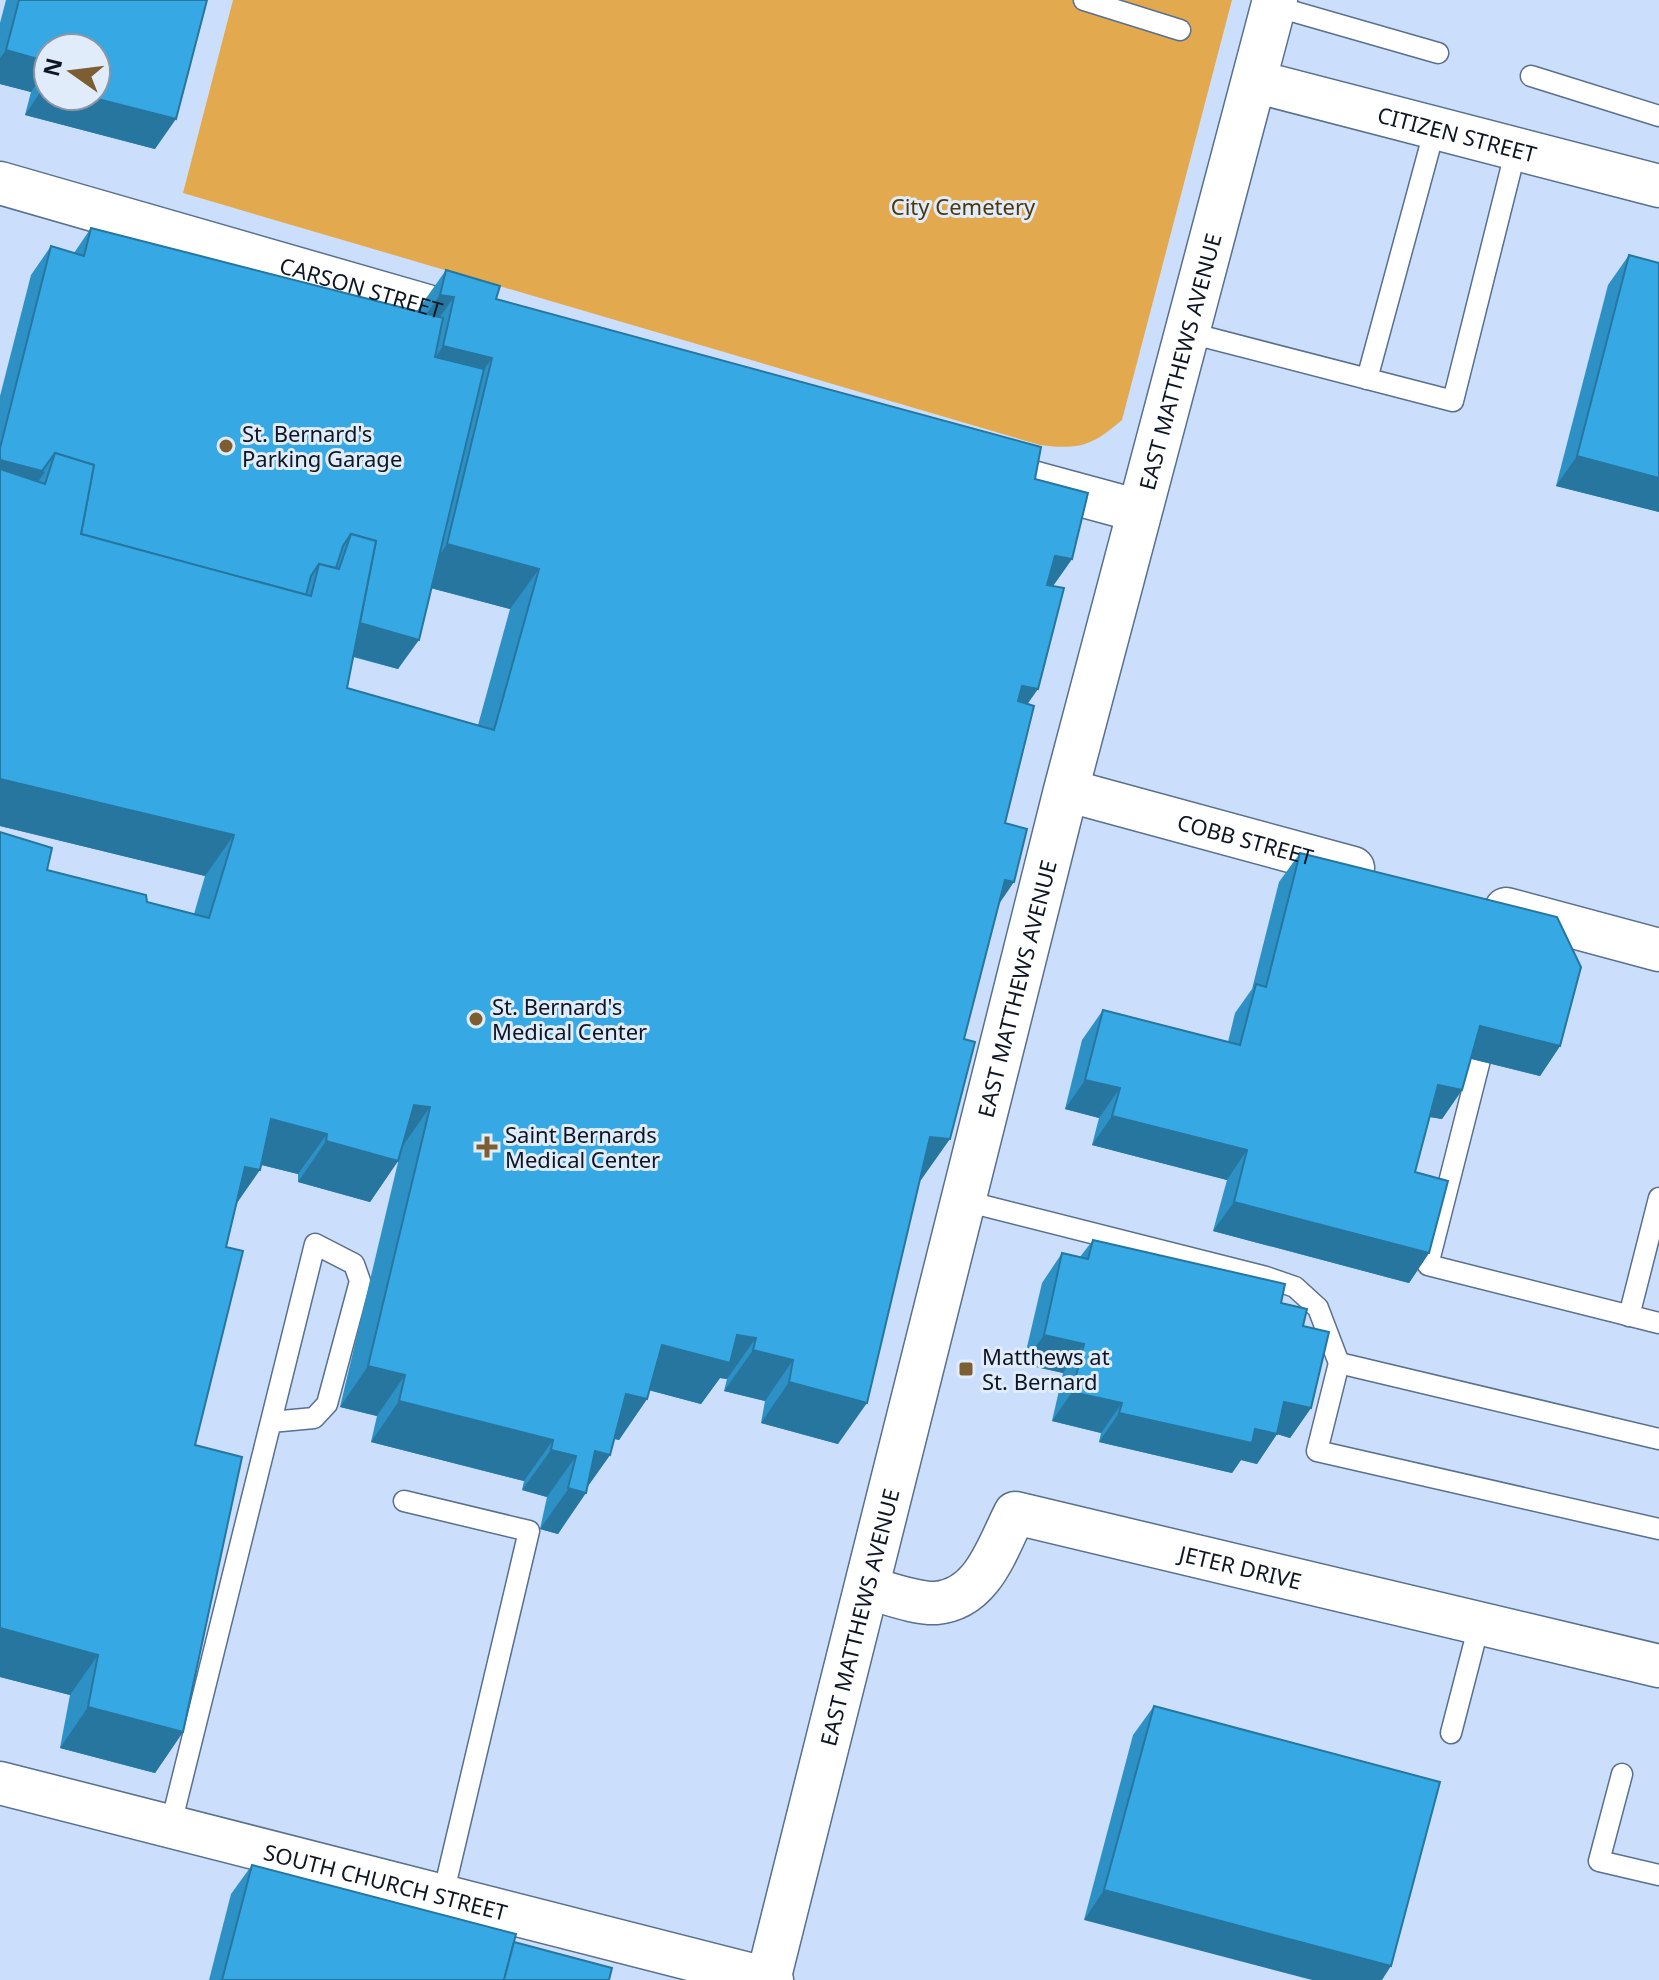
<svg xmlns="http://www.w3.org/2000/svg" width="1659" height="1980" font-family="'Noto Sans',sans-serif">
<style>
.green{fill:#e3a94f}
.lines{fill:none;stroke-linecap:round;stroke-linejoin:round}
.service-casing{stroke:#596f8e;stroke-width:23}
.minor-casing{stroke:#596f8e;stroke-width:45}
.tertiary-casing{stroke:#596f8e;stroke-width:47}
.service{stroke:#fff;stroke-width:20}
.minor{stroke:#fff;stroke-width:42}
.tertiary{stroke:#fff;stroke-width:44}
.wall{fill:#2e91c5;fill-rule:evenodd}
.shaded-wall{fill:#2676a0}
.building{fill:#36a9e5;stroke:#2676a0;stroke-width:2}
.poi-dot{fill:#7c5e32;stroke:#e1ecfa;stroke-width:3}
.labels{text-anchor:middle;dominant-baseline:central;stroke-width:6;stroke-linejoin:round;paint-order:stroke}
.street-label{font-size:22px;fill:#0d1622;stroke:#e1ecfa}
.park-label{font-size:22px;fill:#4f370d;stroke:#e1ecfa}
.poi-label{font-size:22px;fill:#0d1622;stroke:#e1ecfa;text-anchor:start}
</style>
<rect width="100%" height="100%" fill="#cbdffc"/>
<path class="green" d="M233,0H1232L1122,420C1092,446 1079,450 1040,445L183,193Z"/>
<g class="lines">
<g class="service-casing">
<g id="service">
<polyline points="1084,0 1180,30"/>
<polyline points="1274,6 1438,53"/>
<polyline points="1531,76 1659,116"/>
<polyline points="1186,332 1453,401 1516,149"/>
<polyline points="1367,379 1435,128"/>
<polyline points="1480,1060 1428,1265 1659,1323"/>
<polyline points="965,1201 1266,1277 1295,1287 1318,1308 1339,1363 1317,1451 1659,1529"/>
<polyline points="1629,1316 1659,1198"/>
<polyline points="1339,1363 1659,1439"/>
<polyline points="404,1501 529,1531 443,1895"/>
<polyline points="1451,1733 1479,1625"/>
<polyline points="1622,1774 1599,1861 1659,1875"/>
<polyline points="170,1828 315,1244 354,1264 360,1281 327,1404 314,1418 271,1422"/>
</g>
</g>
<g class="minor-casing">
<g id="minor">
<path id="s1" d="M1254,81L1659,186"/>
<path id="s2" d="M0,183L476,320"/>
<polyline points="1032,482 1139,511"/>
<path id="s3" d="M1066,790L1353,868"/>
<polyline points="1506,909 1659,950"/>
<path id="s4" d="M868,1588C888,1593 916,1604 936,1603C983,1599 997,1548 1015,1513L1659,1666"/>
<path id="s5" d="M0,1783L772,1980"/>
</g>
</g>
<g class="tertiary-casing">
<g id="tertiary">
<path id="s6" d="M768,1980L1066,790L1275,0"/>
</g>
</g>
<use href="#service" class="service"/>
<use href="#minor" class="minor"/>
<use href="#tertiary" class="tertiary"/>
</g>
<g class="wall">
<path d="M6,0H207L155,149L25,115L31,92L0,84V23ZM48,48H96L48,96Z"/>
<path d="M91,228L417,311L446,270L496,299L1035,479L1072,559L1053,586L1027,704L1005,823L999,904L921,1180H920L838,1444L761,1423L765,1401L724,1391L727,1379L720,1378L701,1404L649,1390L647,1399L619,1440L614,1439L610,1455L588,1486L558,1534L540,1529L547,1497L522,1490L524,1481L371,1442L377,1416L340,1407L399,1158L398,1161L370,1202L298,1182V1174L261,1165L237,1203L226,1247L195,1445L183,1732L155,1773L60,1748L70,1695L0,1677V832L47,870L147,902L194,914L205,876L0,826V396L31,275L51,246L74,253ZM431,588L510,609L478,725L347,688L353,657L398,669Z"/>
<polygon points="1629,255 1659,512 1556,486 1608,285"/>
<polygon points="1300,853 1560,1046 1540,1076 1471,1059 1462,1090 1442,1119 1430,1117 1415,1172 1429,1253 1409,1283 1213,1231 1227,1180 1092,1145 1099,1118 1065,1109 1082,1040 1103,1010 1228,1042 1235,1013 1252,989 1279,882"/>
<polygon points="1093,1240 1281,1303 1303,1326 1311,1408 1290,1438 1277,1434 1257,1464 1241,1460 1232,1473 1099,1442 1101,1433 1052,1421 1063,1373 1023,1364 1042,1283 1062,1253 1080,1257"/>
<polygon points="1154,1706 1440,1782 1084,1920 1133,1735"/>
<polygon points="252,1865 514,1942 609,1980 209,1980 231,1894"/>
</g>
<g class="shaded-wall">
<polygon points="6,50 48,62 48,68 31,92 0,84 0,58"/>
<polygon points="45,85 48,86 48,96 86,96 176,119 155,149 25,115"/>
<polygon points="440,295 454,297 425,338 411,335"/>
<polygon points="443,346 492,358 464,399 415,387"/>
<polygon points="1577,456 1659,478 1659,512 1556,486"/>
<polygon points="0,460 45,472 24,501 0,495"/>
<polygon points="447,544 539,569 510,609 419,585"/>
<polygon points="1055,556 1072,559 1043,600"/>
<polygon points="354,622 419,640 398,669 334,651"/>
<polygon points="1022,686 1038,689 1010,729"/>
<polygon points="0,779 234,835 205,876 0,826"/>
<polygon points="1005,880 1014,882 986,923"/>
<polygon points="1480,1026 1560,1046 1540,1076 1460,1056"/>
<polygon points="1085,1080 1120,1088 1099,1118 1065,1109"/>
<polygon points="1438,1085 1462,1090 1442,1119 1417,1115"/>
<polygon points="414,1105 430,1107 402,1147"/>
<polygon points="1112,1116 1247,1150 1227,1180 1092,1145"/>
<polygon points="271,1119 327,1134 298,1174 242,1160"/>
<polygon points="930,1137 950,1139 921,1180 901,1177"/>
<polygon points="326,1141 398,1161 370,1202 298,1182"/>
<polygon points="245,1167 260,1170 232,1210"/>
<polygon points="1234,1202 1429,1253 1409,1283 1213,1231"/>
<polygon points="737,1335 756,1338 727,1379 720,1378 701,1404 633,1386 662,1345"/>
<polygon points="1044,1335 1084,1344 1063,1373 1023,1364"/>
<polygon points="753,1350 793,1360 765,1401 724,1391"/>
<polygon points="368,1366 405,1375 377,1416 340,1407"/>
<polygon points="789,1382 867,1403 838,1444 761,1423"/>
<polygon points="1072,1392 1122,1403 1101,1433 1052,1421"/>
<polygon points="626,1394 647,1399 619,1440 597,1434"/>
<polygon points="399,1401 553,1440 524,1481 371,1442"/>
<polygon points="1284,1402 1311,1408 1290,1438 1277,1434 1257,1464 1241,1460 1232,1473 1099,1442 1119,1413 1255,1429"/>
<polygon points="551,1450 576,1456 547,1497 522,1490"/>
<polygon points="595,1451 610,1455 583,1493 586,1493 558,1534 540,1529"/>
<polygon points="0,1628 98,1655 70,1695 0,1677"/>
<polygon points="88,1707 183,1732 155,1773 60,1748"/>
<polygon points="1104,1890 1391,1966 1382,1980 1312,1980 1084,1920"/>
</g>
<g class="building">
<polygon points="19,0 207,0 176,119 86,96 96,96 96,48 48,48 48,62 6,50"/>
<polygon points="91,228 443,318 435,357 484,369 419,640 360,623 376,541 351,534 343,546 336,568 319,564 311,576 306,595 81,534 94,465 55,453 42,471 0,460 0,448 51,246 84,256"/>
<polygon points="1629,255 1659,263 1659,478 1577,456"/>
<polygon points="446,270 500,286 496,299 1041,447 1035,479 1088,493 1072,559 1055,556 1047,585 1064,588 1038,689 1022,686 1018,701 1034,706 1005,823 1027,829 1014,882 1005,880 964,1039 975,1042 950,1139 930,1137 867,1403 789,1382 793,1360 753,1350 756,1338 737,1335 730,1363 662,1345 647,1399 626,1394 610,1455 595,1451 586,1493 568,1488 576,1456 551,1450 553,1440 399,1401 405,1375 368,1366 430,1107 414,1105 398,1161 326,1141 327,1134 271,1119 260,1170 245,1167 226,1247 243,1251 195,1445 242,1457 183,1732 88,1707 98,1655 0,1628 0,832 52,848 47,870 146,895 147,902 209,918 234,835 0,779 0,469 45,484 55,453 94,465 81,534 311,596 319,564 339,569 351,534 376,541 347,688 494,730 539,569 447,544 492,358 443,346 454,297 440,295"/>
<polygon points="1300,853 1557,917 1581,967 1560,1046 1480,1026 1462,1090 1438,1085 1415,1172 1448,1181 1429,1253 1234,1202 1247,1150 1112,1116 1120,1088 1085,1080 1103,1010 1240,1045 1256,984 1266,987"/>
<polygon points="1093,1240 1285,1284 1281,1303 1307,1309 1303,1326 1329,1332 1311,1408 1284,1402 1277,1434 1255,1429 1252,1443 1119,1413 1122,1403 1072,1392 1084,1344 1044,1335 1062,1253 1088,1259"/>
<polygon points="1154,1706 1440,1782 1391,1966 1104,1890"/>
<polygon points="252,1865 516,1934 504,1980 222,1980"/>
<polygon points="514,1942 612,1968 609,1980 504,1980"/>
</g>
<g class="poi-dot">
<circle cx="226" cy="446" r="8"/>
<circle cx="476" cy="1019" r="8"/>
<path d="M483 1135h8v8h8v8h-8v8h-8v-8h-8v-8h8z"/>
<rect x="958" y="1361" width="16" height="16" rx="4"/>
</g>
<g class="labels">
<g class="street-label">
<text stroke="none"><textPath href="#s1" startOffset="210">CITIZEN STREET</textPath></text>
<text stroke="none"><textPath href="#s2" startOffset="376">CARSON STREET</textPath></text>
<text stroke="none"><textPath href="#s6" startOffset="1670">EAST MATTHEWS AVENUE</textPath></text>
<text stroke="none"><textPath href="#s3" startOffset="186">COBB STREET</textPath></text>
<text stroke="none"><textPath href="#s6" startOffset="1022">EAST MATTHEWS AVENUE</textPath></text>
<text stroke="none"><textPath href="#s4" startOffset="428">JETER DRIVE</textPath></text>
<text stroke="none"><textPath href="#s6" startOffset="374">EAST MATTHEWS AVENUE</textPath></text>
<text stroke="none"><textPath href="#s5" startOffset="398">SOUTH CHURCH STREET</textPath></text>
</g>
<g class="park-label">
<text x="963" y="206">City Cemetery</text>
</g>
<g class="poi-label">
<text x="242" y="433">St. Bernard's<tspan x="242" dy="25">Parking Garage</tspan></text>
<text x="492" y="1006">St. Bernard's<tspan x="492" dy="25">Medical Center</tspan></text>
<text x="505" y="1134">Saint Bernards<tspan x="505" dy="25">Medical Center</tspan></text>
<text x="982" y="1356">Matthews at<tspan x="982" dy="25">St. Bernard</tspan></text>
</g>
</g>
<g transform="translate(72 72) rotate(284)"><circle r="38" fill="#e1ecfa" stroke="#8c96a4" stroke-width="2"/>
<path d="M0-6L14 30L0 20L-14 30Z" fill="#7c5e32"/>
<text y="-12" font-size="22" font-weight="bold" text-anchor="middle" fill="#0d1622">N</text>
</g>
</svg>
